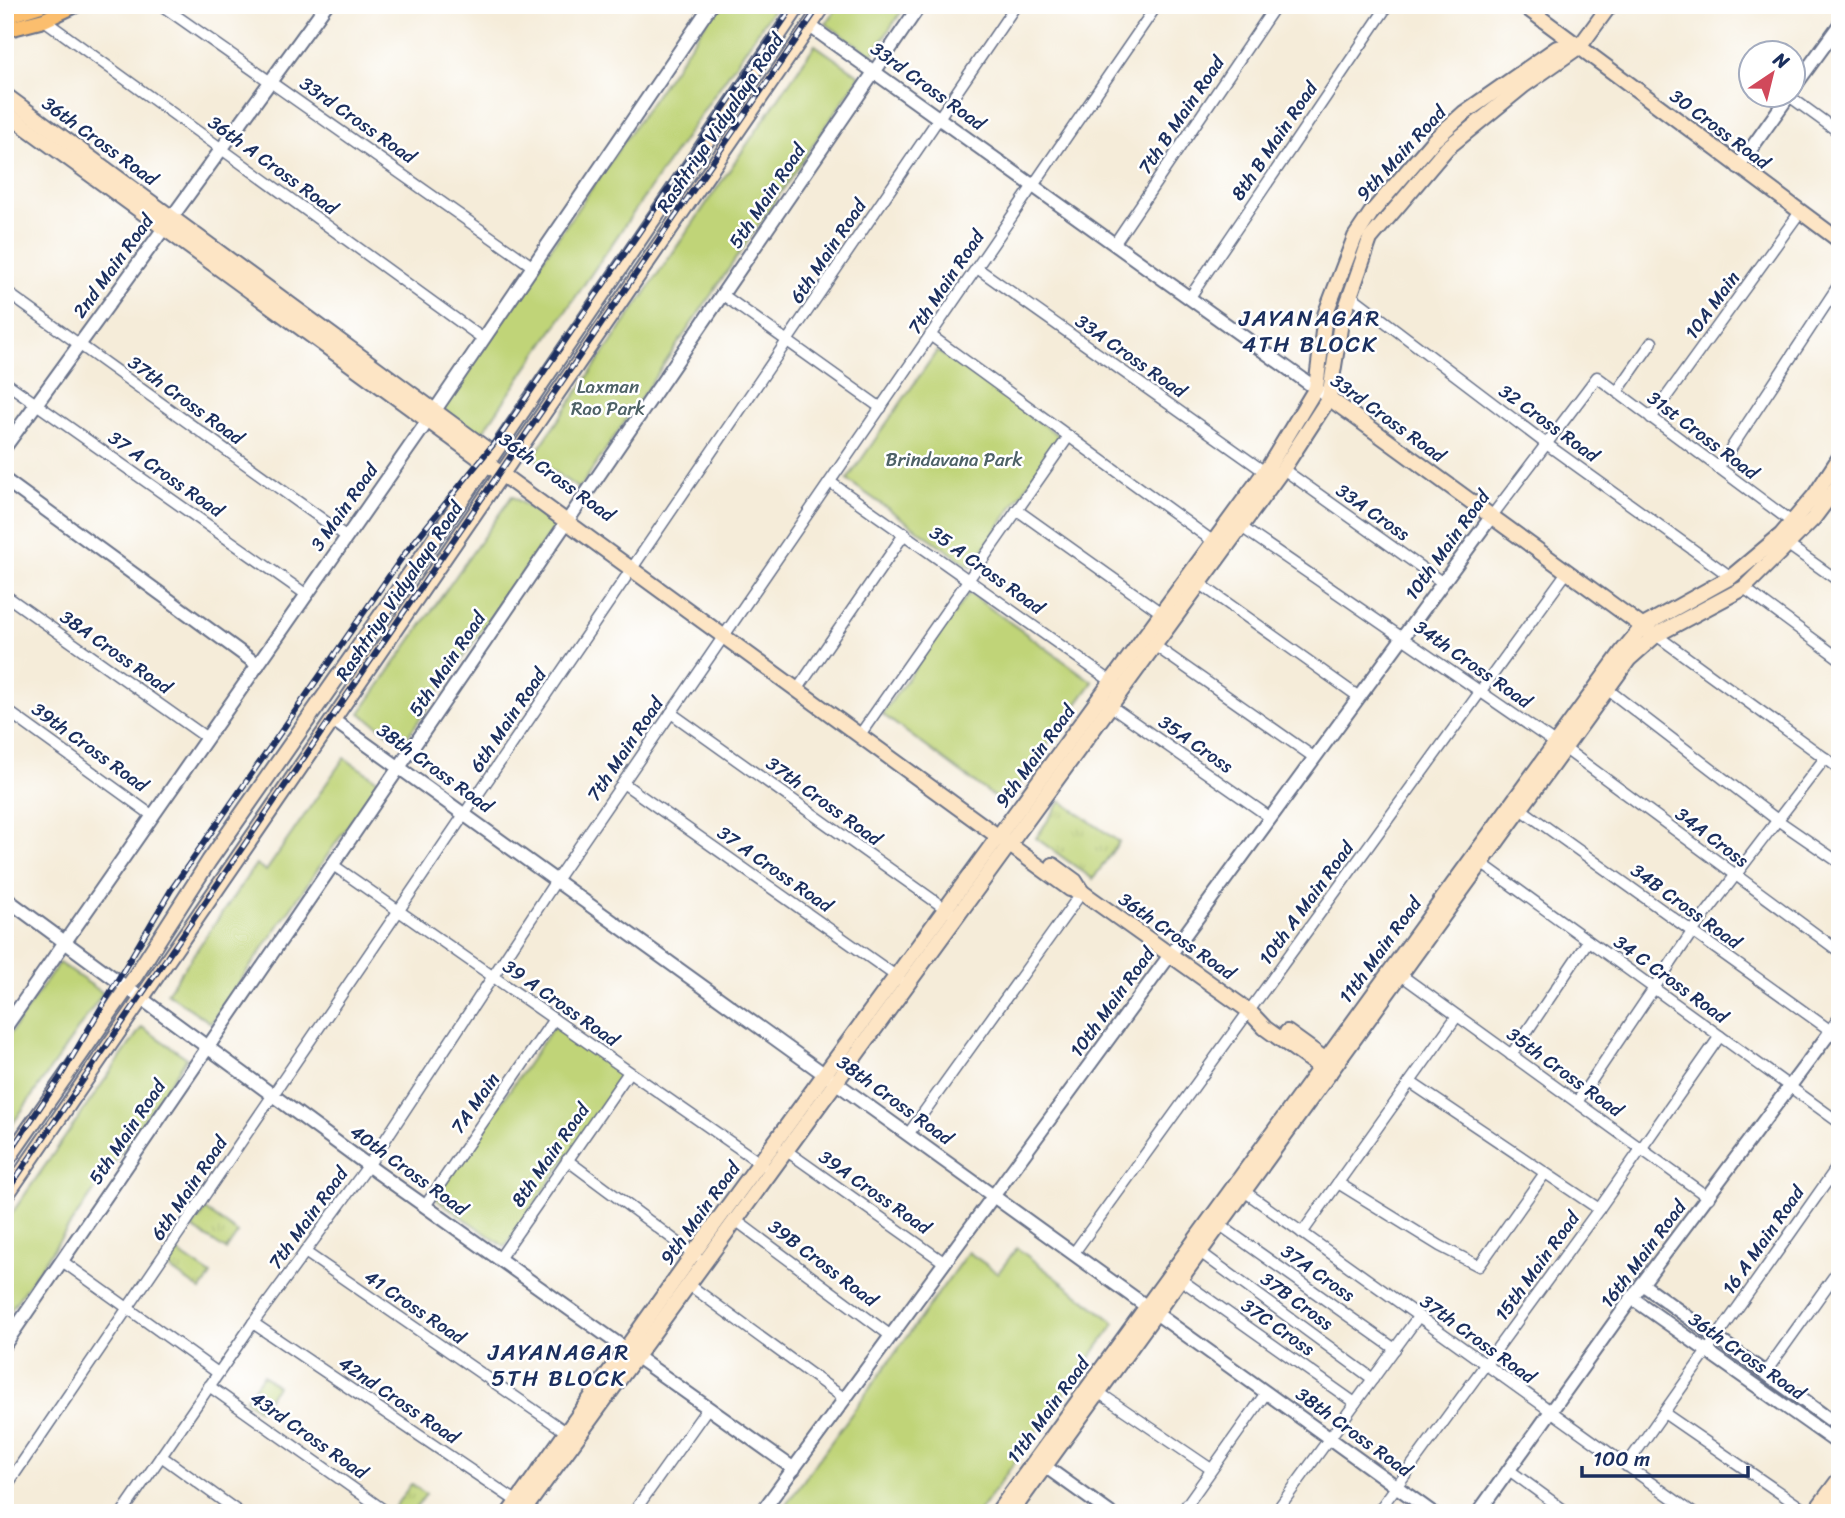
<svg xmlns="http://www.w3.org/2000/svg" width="1845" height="1518" font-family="Sriracha,sans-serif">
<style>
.grass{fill:url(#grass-tufts);stroke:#6e826b;stroke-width:2}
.park{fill:#c0d478;stroke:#6e826b;stroke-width:2}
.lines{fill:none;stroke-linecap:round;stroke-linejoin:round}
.minor-casing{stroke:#677189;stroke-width:13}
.tertiary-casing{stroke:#677189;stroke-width:16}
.secondary-casing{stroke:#677189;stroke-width:18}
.primary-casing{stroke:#677189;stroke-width:18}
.minor{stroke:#fff;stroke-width:10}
.tertiary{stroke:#fff;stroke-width:12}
.secondary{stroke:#fde5c5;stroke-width:14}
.primary{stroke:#fbbe6e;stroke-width:14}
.rail-casing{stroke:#1b2f5e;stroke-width:6}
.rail{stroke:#fff;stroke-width:3.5;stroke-dasharray:10;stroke-linecap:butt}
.labels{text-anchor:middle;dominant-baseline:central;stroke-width:5;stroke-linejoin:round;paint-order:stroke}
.street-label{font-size:19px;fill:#1b2f5e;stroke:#fff}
.park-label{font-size:19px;fill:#4d6166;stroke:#fff}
.quarter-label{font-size:23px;letter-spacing:2px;fill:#1b2f5e;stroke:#fff}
</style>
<defs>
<pattern id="grass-tufts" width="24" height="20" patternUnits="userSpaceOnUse" patternTransform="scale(1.75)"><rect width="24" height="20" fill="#c0d478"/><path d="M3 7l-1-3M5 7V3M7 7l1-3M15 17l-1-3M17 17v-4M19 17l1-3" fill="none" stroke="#a4b66a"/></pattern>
</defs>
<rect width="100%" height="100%" fill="#fff"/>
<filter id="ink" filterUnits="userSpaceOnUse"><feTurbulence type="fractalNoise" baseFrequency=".0143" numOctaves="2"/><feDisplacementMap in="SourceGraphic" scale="14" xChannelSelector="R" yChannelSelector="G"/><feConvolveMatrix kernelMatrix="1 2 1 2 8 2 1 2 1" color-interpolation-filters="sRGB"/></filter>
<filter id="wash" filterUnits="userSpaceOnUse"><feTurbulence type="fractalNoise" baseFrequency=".00686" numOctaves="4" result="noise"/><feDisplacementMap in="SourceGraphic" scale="28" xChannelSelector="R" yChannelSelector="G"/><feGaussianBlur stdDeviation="1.57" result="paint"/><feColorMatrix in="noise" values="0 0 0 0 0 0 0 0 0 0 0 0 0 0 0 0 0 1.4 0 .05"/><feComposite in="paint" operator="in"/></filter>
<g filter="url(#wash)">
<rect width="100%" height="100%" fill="#f5ecd9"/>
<g class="grass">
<polygon points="1061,801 1119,842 1093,879 1036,838"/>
<polygon points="205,1210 238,1233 226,1250 192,1228"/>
<polygon points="177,1252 211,1275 201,1290 167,1267"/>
<polygon points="263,1375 277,1386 259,1410 245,1400"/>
<polygon points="411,1484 426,1494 412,1513 400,1513 394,1508"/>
</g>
<g class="park">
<polygon points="718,5 776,5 480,436 440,408"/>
<polygon points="839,5 906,5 872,55 826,24"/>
<polygon points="815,45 860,76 579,489 533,457"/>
<polygon points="937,351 1061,437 971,567 847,480"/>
<polygon points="512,496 555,526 403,743 360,713"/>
<polygon points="969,593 1093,682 1004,804 882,714"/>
<polygon points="344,758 379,781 211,1023 167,993 256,864 266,871"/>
<polygon points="59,963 103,993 5,1135 5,1041"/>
<polygon points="554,1026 624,1075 505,1247 435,1198"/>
<polygon points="142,1027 187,1058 5,1318 5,1223"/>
<polygon points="1017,1248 1115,1323 978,1513 780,1513 968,1252 998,1273"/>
</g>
</g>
<g filter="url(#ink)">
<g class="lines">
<g class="minor-casing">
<g id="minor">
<polyline points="161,5 532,266"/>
<polyline points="44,20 482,338"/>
<polyline points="1829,39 1840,46"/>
<polyline points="1789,96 1840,133"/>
<polyline points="1115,243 1276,5"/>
<polyline points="977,268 1265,472"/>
<polyline points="5,291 347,537"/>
<polyline points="723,295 881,408"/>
<polyline points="1350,295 1545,443 1731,577"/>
<polyline points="1190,297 1388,5"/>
<polyline points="930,335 1218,545"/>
<polyline points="5,382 307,595"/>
<polyline points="1617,392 1652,342"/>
<polyline points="1651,418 1800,212"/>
<polyline points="1718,468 1840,283"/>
<polyline points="1283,469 1443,583"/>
<polyline points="830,482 1115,684"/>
<polyline points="1017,510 1163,614"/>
<polyline points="1491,517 1597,377 1793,523"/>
<polyline points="1237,524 1555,743"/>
<polyline points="1788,545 1840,582"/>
<polyline points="1199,583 1359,697"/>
<polyline points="1744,588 1840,659"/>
<polyline points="5,595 207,738"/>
<polyline points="1656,635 1840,769"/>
<polyline points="1154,645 1315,758"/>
<polyline points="1607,689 1776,819 1840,863"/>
<polyline points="797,690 905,533"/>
<polyline points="1108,704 1271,818"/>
<polyline points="5,709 153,816"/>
<polyline points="671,713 950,912"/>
<polyline points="859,736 1069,436"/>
<polyline points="1564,748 1840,952"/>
<polyline points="623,783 900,979"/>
<polyline points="1521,809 1831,1031"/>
<polyline points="1481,863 1840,1123"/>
<polyline points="333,865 763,1165"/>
<polyline points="1401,975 1709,1198"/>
<polyline points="1511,1055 1588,941"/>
<polyline points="1410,1082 1599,1209"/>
<polyline points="1577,1102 1692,932 1825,758"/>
<polyline points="909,1133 1082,892"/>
<polyline points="784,1149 945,1263"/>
<polyline points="567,1160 696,1256"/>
<polyline points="1338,1183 1440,1246 1479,1266 1545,1173"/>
<polyline points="1244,1191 1693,1513"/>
<polyline points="425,1206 554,1019"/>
<polyline points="734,1219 891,1336"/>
<polyline points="1220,1225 1395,1349"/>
<polyline points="1302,1233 1457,1016"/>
<polyline points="305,1252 569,1434"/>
<polyline points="1200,1252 1373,1379"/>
<polyline points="1073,1254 1567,572"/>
<polyline points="499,1259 629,1072"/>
<polyline points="62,1261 218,1373"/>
<polyline points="1180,1279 1355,1403"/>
<polyline points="688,1284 845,1399"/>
<polyline points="253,1323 522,1505"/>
<polyline points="1765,1373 1840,1268"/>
<polyline points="209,1386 388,1513"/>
<polyline points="1098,1392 1211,1469"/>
<polyline points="1664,1413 1809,1513"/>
<polyline points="161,1456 240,1513"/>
<polyline points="1626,1466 1840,1163"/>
<polyline points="1509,1470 1568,1513"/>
<polyline points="5,1488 1016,5"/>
<polyline points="122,1513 253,1323 368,1166 559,876 1157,5"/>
<polyline points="633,1513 707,1409"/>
<polyline points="1181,1513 1266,1393"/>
<polyline points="1275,1513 1418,1317"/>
<polyline points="1377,1513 1599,1209 1720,1036"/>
</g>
</g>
<g class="tertiary-casing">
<g id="tertiary">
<polyline points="810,26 1329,398"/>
<polyline points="1792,90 1840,24"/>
<polyline points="1738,167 1790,94"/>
<polyline points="5,447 326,5"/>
<polyline points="5,480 258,665"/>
<polyline points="333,720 1433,1513"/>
<polyline points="5,898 377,1172 794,1469"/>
<polyline points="5,1028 429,419 711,5"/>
<polyline points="1642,1284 1840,1427"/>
<polyline points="1632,1298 1840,1445"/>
<polyline points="5,1344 920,5"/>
<polyline points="1039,1462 1110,1513"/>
<polyline points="761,1513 1491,517"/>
<polyline points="1478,1513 1642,1284 1840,1019"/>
</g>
</g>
<g class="secondary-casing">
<g id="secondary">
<polyline points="1523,5 1840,241"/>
<polyline points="5,95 489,451"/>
<path d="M5,112C359,373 717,628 1070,889L1082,892L1249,1011L1265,1028L1329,1074"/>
<polyline points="1329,398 1650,632"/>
<polyline points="1053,865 1075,881 1082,892"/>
<polyline points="1287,1032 1330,1063"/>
<polyline points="5,1163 134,978 209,861 488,462 799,5"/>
<polyline points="5,1197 824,5"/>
<polyline points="509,1513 693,1254 1269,466 1316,388 1325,315 1355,237 1371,213 1434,140 1464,113 1557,48 1578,46"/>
<polyline points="522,1513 1283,469 1329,398 1341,322 1370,239 1447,148 1523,86 1580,46 1610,5"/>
<polyline points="997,1513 1621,653 1643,626 1731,577 1781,535 1815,495 1840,457"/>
<polyline points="1011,1513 1629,659 1656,635 1744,588 1813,519 1840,483"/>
<polyline points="1814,1513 1840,1478"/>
<polyline points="1827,1513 1840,1496"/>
</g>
</g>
<g class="primary-casing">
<g id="primary">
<polyline points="5,16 41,5"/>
<polyline points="5,30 44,20 76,5"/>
</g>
</g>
<use href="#minor" class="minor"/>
<use href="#tertiary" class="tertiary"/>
<use href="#secondary" class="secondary"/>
<use href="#primary" class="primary"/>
<g class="rail-casing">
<g id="rail">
<polyline points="5,1159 59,1079 171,890 403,556 500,436 794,5"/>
<polyline points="5,1194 820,5"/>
</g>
</g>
<use href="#rail" class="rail"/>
</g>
</g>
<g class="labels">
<g class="street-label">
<text transform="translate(928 86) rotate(36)">33rd Cross Road</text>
<text transform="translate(1181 115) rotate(-56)">7th B Main Road</text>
<text transform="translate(358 120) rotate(35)">33rd Cross Road</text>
<text transform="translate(720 123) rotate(-56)">Rashtriya Vidyalaya Road</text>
<text transform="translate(1720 129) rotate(37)">30 Cross Road</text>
<text transform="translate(100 141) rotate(36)">36th Cross Road</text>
<text transform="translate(1274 141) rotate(-56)">8th B Main Road</text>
<text transform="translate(1401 153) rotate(-47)">9th Main Road</text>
<text transform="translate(273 165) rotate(36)">36th A Cross Road</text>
<text transform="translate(767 196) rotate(-56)">5th Main Road</text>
<text transform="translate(828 251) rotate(-56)">6th Main Road</text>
<text transform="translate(113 266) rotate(-54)">2nd Main Road</text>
<text transform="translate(946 282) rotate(-56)">7th Main Road</text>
<text transform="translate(1712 305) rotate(-54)">10A Main</text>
<text transform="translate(1131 356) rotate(35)">33A Cross Road</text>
<text transform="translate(186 400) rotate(36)">37th Cross Road</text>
<text transform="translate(1388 418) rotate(36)">33rd Cross Road</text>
<text transform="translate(1549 423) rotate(36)">32 Cross Road</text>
<text transform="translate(1703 435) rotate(37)">31st Cross Road</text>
<text transform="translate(166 474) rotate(35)">37 A Cross Road</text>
<text transform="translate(557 477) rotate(36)">36th Cross Road</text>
<text transform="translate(344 507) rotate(-55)">3 Main Road</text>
<text transform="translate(1373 512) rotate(35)">33A Cross</text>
<text transform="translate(1447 545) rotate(-54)">10th Main Road</text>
<text transform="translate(987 570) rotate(36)">35 A Cross Road</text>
<text transform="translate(399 591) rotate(-56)">Rashtriya Vidyalaya Road</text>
<text transform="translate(116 652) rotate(35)">38A Cross Road</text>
<text transform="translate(447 664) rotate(-56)">5th Main Road</text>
<text transform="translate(1473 664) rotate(35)">34th Cross Road</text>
<text transform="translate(508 720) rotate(-56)">6th Main Road</text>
<text transform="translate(1196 744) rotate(35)">35A Cross</text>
<text transform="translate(90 747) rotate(36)">39th Cross Road</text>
<text transform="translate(625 749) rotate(-56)">7th Main Road</text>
<text transform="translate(1035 756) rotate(-54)">9th Main Road</text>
<text transform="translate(435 768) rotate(36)">38th Cross Road</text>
<text transform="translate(824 801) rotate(36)">37th Cross Road</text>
<text transform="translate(1712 837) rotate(37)">34A Cross</text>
<text transform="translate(775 869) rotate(35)">37 A Cross Road</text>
<text transform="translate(1306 903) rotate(-54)">10th A Main Road</text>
<text transform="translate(1686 906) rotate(36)">34B Cross Road</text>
<text transform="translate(1177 936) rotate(35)">36th Cross Road</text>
<text transform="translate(1380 950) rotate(-54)">11th Main Road</text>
<text transform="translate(1671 979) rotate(36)">34 C Cross Road</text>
<text transform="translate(1112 1002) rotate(-54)">10th Main Road</text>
<text transform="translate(561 1003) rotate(35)">39 A Cross Road</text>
<text transform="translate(1565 1072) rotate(36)">35th Cross Road</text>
<text transform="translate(895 1100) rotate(36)">38th Cross Road</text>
<text transform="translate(475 1103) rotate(-55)">7A Main</text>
<text transform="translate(127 1132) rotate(-56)">5th Main Road</text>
<text transform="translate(550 1155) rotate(-55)">8th Main Road</text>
<text transform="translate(409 1170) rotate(36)">40th Cross Road</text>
<text transform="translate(189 1188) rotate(-56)">6th Main Road</text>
<text transform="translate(875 1192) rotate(35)">39A Cross Road</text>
<text transform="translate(700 1213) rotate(-54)">9th Main Road</text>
<text transform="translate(308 1218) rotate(-54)">7th Main Road</text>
<text transform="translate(1763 1240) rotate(-55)">16 A Main Road</text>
<text transform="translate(1643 1254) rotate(-53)">16th Main Road</text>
<text transform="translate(823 1263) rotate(37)">39B Cross Road</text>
<text transform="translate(1537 1266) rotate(-54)">15th Main Road</text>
<text transform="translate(1318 1273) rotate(35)">37A Cross</text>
<text transform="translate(1297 1301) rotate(36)">37B Cross</text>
<text transform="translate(415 1307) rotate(34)">41 Cross Road</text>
<text transform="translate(1278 1327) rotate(35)">37C Cross</text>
<text transform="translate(1478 1339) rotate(36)">37th Cross Road</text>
<text transform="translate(1747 1356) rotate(35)">36th Cross Road</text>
<text transform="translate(399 1400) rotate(34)">42nd Cross Road</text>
<text transform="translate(1048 1410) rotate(-54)">11th Main Road</text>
<text transform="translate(1354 1432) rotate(36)">38th Cross Road</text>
<text transform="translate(309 1435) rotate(35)">43rd Cross Road</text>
</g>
<g class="park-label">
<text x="608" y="386">Laxman<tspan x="608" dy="22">Rao Park</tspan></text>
<text x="954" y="459">Brindavana Park</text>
</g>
<g class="quarter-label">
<text x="1310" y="318">JAYANAGAR<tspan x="1310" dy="26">4TH BLOCK</tspan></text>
<text x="559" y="1352">JAYANAGAR<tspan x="559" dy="26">5TH BLOCK</tspan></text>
</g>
</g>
<rect width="1845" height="1518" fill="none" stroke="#fff" stroke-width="28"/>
<g transform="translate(1772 74) rotate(35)"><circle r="33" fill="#ffffff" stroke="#a4acbf" stroke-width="2"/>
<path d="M0-5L12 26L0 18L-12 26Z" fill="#d1495b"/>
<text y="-10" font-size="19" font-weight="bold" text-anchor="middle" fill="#1b2f5e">N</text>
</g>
<path d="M1582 1466v10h166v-10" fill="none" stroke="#1b2f5e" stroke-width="3.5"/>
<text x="1593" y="1466" font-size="21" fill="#1b2f5e" stroke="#ffffff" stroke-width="5" paint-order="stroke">100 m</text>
</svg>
